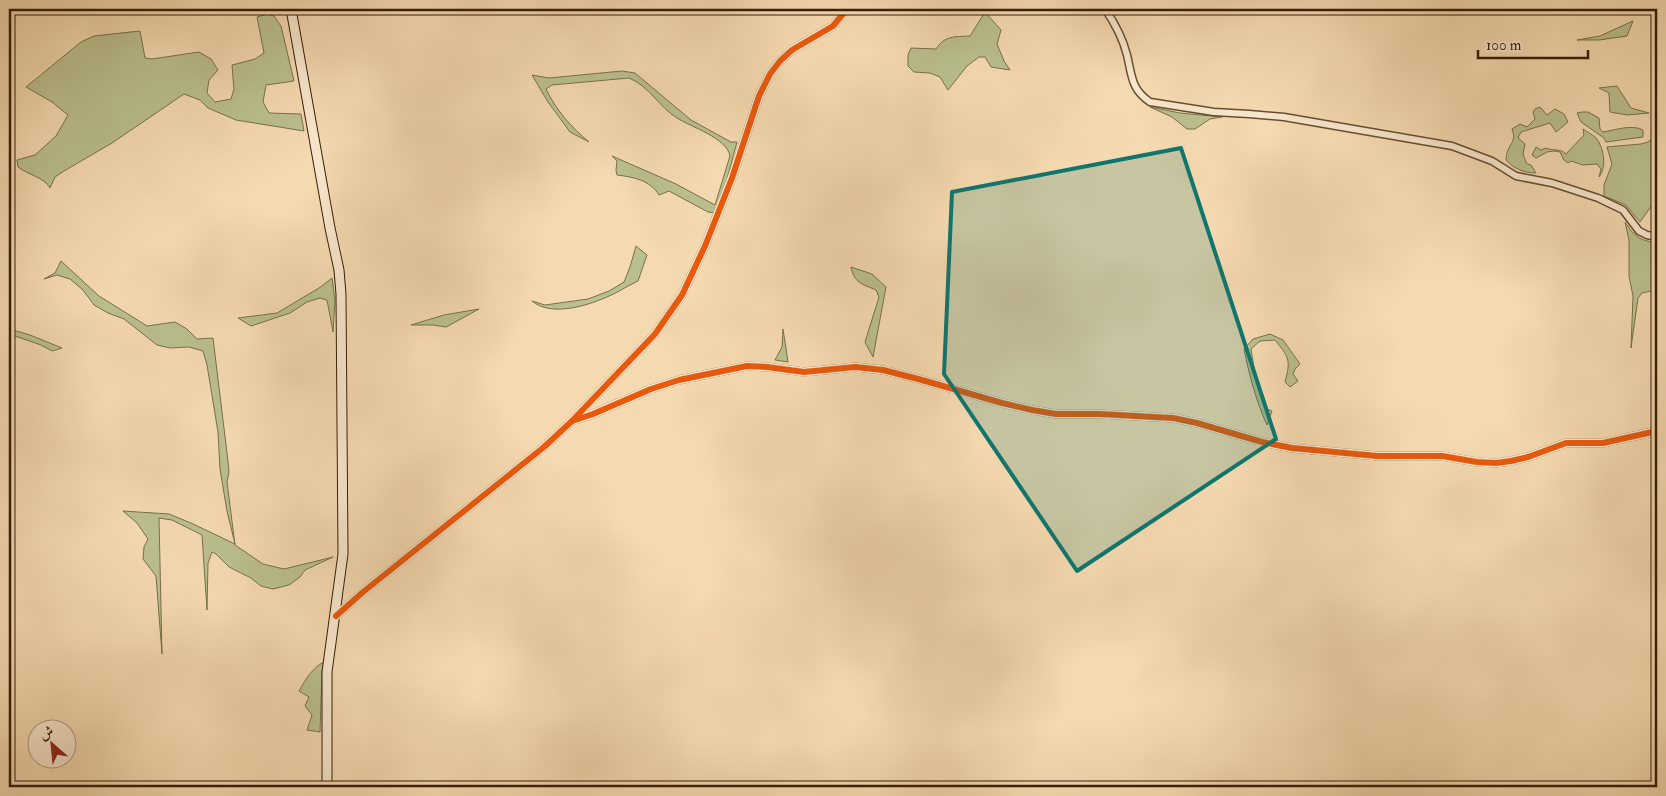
<svg xmlns="http://www.w3.org/2000/svg" width="1666" height="796" font-family="'IM FELL Double Pica',Amiri,serif">
<style>
.green{fill:#bac08d;stroke:#787049}
.lines{fill:none;stroke-linecap:round;stroke-linejoin:round}
.street-casing{stroke:#664e30;stroke-width:9}
.secondary-casing{stroke:#371f05;stroke-width:11}
.street{stroke:#f8e6cc;stroke-width:6}
.secondary{stroke:#f8e6cc;stroke-width:9}
.cycleway-casing{stroke:#f8e6cc;stroke-width:9}
.cycleway{stroke:#e8590c;stroke-width:6}
.marked{fill:#0f766e;fill-opacity:0.2;stroke:#0f766e;stroke-width:4;stroke-linejoin:round}
</style>
<rect width="100%" height="100%" fill="#f5d9b0"/>
<filter id="stains"><feTurbulence type="fractalNoise" baseFrequency=".004" numOctaves="4"/><feColorMatrix values="0 0 0 0 .2 0 0 0 0 .09 0 0 0 0 .02 0 0 0 .5 -.17"/></filter>
<radialGradient id="worn" r=".72"><stop offset=".6" stop-color="#630" stop-opacity="0"/><stop offset="1" stop-color="#630" stop-opacity=".3"/></radialGradient>
<g class="green">
<path d="M985,12L1001,30L997,44L1004,61L1010,70L991,67L985,57H979L967,66L948,90L940,77L930,73L914,72L908,66V55L911,48L936,49C945,35 955,37 970,36Z"/>
<path d="M267,14L274,16L281,26L294,81L266,85L263,102L269,113L301,114L304,131L236,120L208,108L200,100L184,94L112,143L64,171L55,177L50,188C44,177 28,175 18,167L17,160L35,155L56,136L68,115L52,102L26,87L81,42L94,36L140,31L145,58L152,59L199,52L211,59L218,70L209,80L207,93L215,102L231,99L234,89L232,65L255,59L264,53L257,17Z"/>
<polygon points="1633,21 1627,36 1599,40 1577,40 1600,36"/>
<path d="M622,71L635,73L691,120L731,142H737L727,179L715,213L708,212L669,191L659,195C650,180 633,177 617,175L616,170L617,161L612,156L676,184L715,205L730,156C727,138 691,127 677,118C659,107 649,86 629,78L552,85L546,89C556,110 571,127 589,142L570,132L548,102L532,75L549,78Z"/>
<polygon points="1617,86 1631,108 1649,113 1627,115 1610,112 1609,93 1599,88"/>
<polygon points="1150,107 1180,113 1222,117 1210,119 1195,129 1187,129 1172,117"/>
<path d="M1540,107L1547,115L1555,109L1564,114L1568,122L1556,132L1550,123L1521,132L1518,138L1525,144L1523,154L1527,164L1531,165L1536,173C1525,173 1514,169 1506,160C1506,144 1518,144 1512,129L1520,124L1527,127L1535,119L1533,112L1535,109Z"/>
<path d="M1582,112H1588L1599,118L1600,129L1603,132C1616,130 1631,124 1643,130V137L1606,142L1604,138L1581,122L1577,113Z"/>
<path d="M1583,129C1587,132 1593,135 1596,138C1604,148 1607,167 1599,177L1601,169L1597,164L1583,165L1571,161L1568,163L1564,160L1560,152L1554,151L1547,152L1536,158L1532,155L1536,147L1541,150L1546,148C1552,151 1560,148 1566,154L1584,135Z"/>
<polygon points="1657,134 1657,193 1655,201 1640,222 1626,205 1604,196 1604,185 1612,164 1607,147 1641,144 1648,142"/>
<path d="M1625,222C1635,237 1639,240 1657,243V290L1642,293L1638,298L1631,348L1633,296L1629,276V240Z"/>
<path d="M636,246L647,255L638,281C627,286 617,293 607,297C586,306 551,317 532,301L545,305L588,299L609,291L624,282L630,267Z"/>
<polygon points="61,261 99,296 147,326 175,322 187,329 197,339 213,338 227,453 229,472 227,482 235,545 263,564 284,569 333,557 305,570 300,577 289,585 273,589 261,586 251,578 229,567 216,554 212,552 208,563 207,610 202,535 172,520 159,518 162,654 156,576 143,559 144,547 148,539 137,523 123,511 169,514 191,523 235,544 227,511 220,469 218,432 207,365 203,351 189,347 170,348 157,345 124,319 108,313 94,305 83,290 70,279 57,275 44,279 55,273"/>
<path d="M851,267L872,274L886,287L873,357L865,342L879,297L876,290C862,284 854,283 851,267Z"/>
<polygon points="332,278 335,300 333,332 327,300 320,298 307,302 290,313 251,326 238,318 277,313 319,288"/>
<polygon points="479,309 446,327 433,325 411,325 444,315"/>
<polygon points="9,329 30,335 62,348 52,351 41,345 9,334"/>
<polygon points="783,329 788,362 775,360 782,347"/>
<path d="M1270,334L1283,340L1300,364L1295,369L1293,374L1298,381L1290,387L1285,382C1291,360 1289,357 1275,340L1260,341L1251,349L1255,374L1265,408L1272,411L1267,425C1256,401 1249,374 1244,349L1253,339Z"/>
<path d="M324,662L322,672L320,732L307,730L312,715L305,706L309,697L299,691C306,679 312,668 324,662Z"/>
</g>
<g class="lines">
<g class="street-casing">
<g id="street">
<path d="M1105,9C1114,22 1123,39 1127,55C1132,76 1131,89 1150,102L1214,112L1249,114L1284,117L1452,146L1492,161L1516,176L1552,183L1598,198L1623,210L1639,231L1647,235L1657,237"/>
<polyline points="572,421 593,414 651,389 679,380 747,366 767,367 804,372 855,367 883,370 922,380 1002,403 1032,410 1056,414 1099,414 1173,418 1197,423 1262,442 1292,448 1377,456 1442,456 1477,462 1496,463 1511,461 1528,457 1566,443 1603,443 1657,431"/>
<polyline points="336,616 363,592 544,447 572,421 655,334 682,295 705,246 732,178 759,96 770,74 780,61 792,50 833,26 847,9"/>
</g>
</g>
<g class="secondary-casing">
<polyline id="secondary" points="291,9 330,228 339,270 341,294 343,554 327,672 327,787"/>
</g>
<use href="#street" class="street"/>
<use href="#secondary" class="secondary"/>
<g class="cycleway-casing">
<g id="cycleway">
<polyline points="572,421 593,414 651,389 679,380 747,366 767,367 804,372 855,367 883,370 922,380 1002,403 1032,410 1056,414 1099,414 1173,418 1197,423 1262,442 1292,448 1377,456 1442,456 1477,462 1496,463 1511,461 1528,457 1566,443 1603,443 1657,431"/>
<polyline points="336,616 363,592 544,447 572,421 655,334 682,295 705,246 732,178 759,96 770,74 780,61 792,50 833,26 847,9"/>
</g>
</g>
<use href="#cycleway" class="cycleway"/>
</g>
<path class="marked" d="M1181,148L1276,439L1077,571L944,374L952,192Z"/>
<rect width="1666" height="796" fill="none" stroke="#f5d9b0" stroke-width="30"/>
<rect x="10" y="10" width="1646" height="776" fill="none" stroke="#371f05" stroke-width="2.5"/>
<rect x="15" y="15" width="1636" height="766" fill="none" stroke="#371f05"/>
<g transform="translate(52 744) rotate(333)"><circle r="24" fill="#f8e6cc" stroke="#ab967c"/>
<path d="M0-4L9 19L0 12L-9 19Z" fill="#8f2418"/>
<text y="-8" font-size="14" font-weight="bold" text-anchor="middle" fill="#371f05">ش</text>
</g>
<path d="M1478 50v8h110v-8" fill="none" stroke="#371f05" stroke-width="2.5"/>
<text x="1486" y="50" font-size="15" fill="#371f05" stroke="#f8e6cc" stroke-width="4" paint-order="stroke">100 m</text>
<rect width="100%" height="100%" filter="url(#stains)"/>
<rect width="100%" height="100%" fill="url(#worn)"/>
</svg>
